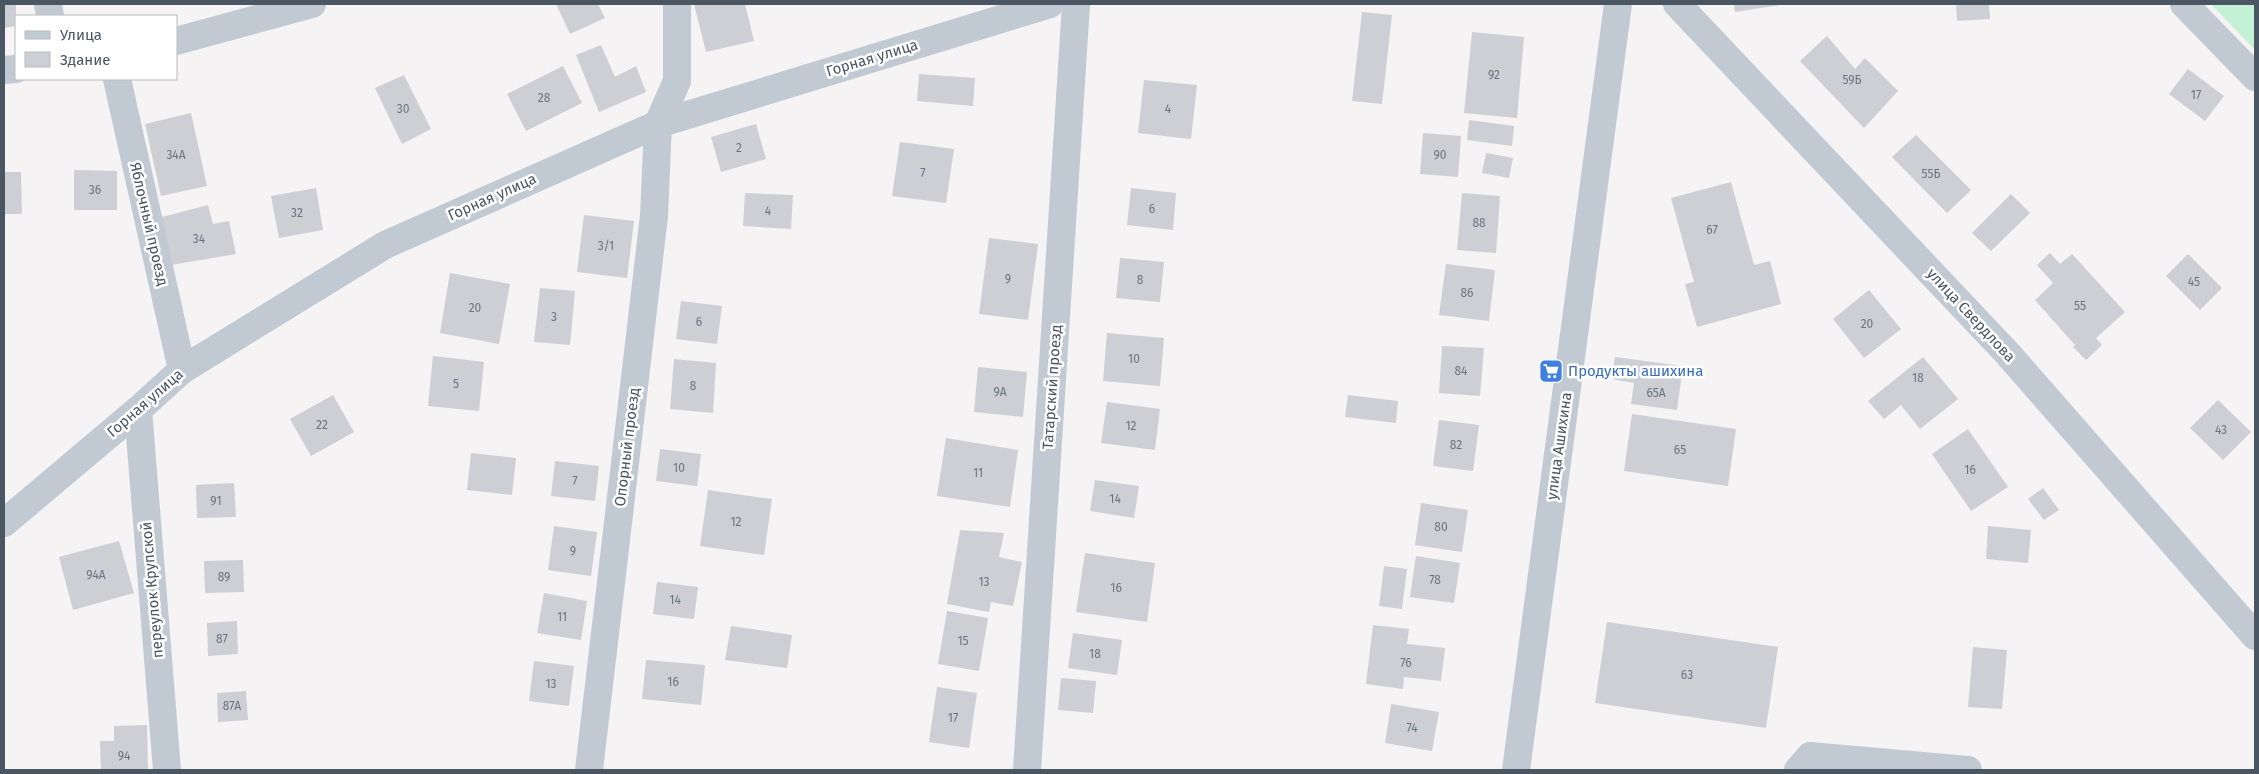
<svg xmlns="http://www.w3.org/2000/svg" width="2259" height="774" font-family="'Fira Sans',sans-serif">
<style>
.green{fill:#c3f1d5}
.building{fill:#cdcfd5}
.lines{fill:none;stroke-linecap:round;stroke-linejoin:round}
.minor{stroke:#c1cad2;stroke-width:28}
.labels{text-anchor:middle;dominant-baseline:central;stroke-width:5;stroke-linejoin:round;paint-order:stroke}
.number-label{font-size:12px;fill:#6b747e}
.street-label{font-size:15px;fill:#4a5661;stroke:#fff}
.shop-label{font-size:15px;fill:#366cbe;stroke:#fff;text-anchor:start}
</style>
<rect width="100%" height="100%" fill="#f5f3f3"/>
<polygon class="green" points="2211,4 2255,4 2255,50"/>
<g class="building">
<polygon points="4,4 16,4 16,26 4,28"/>
<polygon points="556,4 598,4 605,18 570,34"/>
<polygon points="694,4 745,4 754,41 706,52"/>
<polygon points="1734,4 1780,4 1780,5 1735,12"/>
<polygon points="1956,4 1989,4 1990,19 1957,21"/>
<polygon points="1362,12 1392,15 1382,104 1352,101"/>
<polygon points="1472,32 1524,37 1517,118 1464,113"/>
<polygon points="1827,36 1855,69 1865,58 1898,91 1864,128 1800,61"/>
<polygon points="601,45 615,77 636,66 646,92 599,112 576,55"/>
<polygon points="563,66 582,103 526,131 507,94"/>
<polygon points="2188,69 2224,96 2205,121 2169,94"/>
<polygon points="919,74 975,78 973,106 917,101"/>
<polygon points="404,75 431,129 402,144 375,88"/>
<polygon points="1144,80 1197,85 1191,139 1138,133"/>
<polygon points="191,113 207,186 161,196 145,124"/>
<polygon points="1469,120 1514,126 1512,146 1467,140"/>
<polygon points="756,124 766,159 721,172 711,137"/>
<polygon points="1423,133 1461,136 1458,177 1420,174"/>
<polygon points="1916,135 1971,190 1947,213 1892,157"/>
<polygon points="900,142 954,149 946,203 892,196"/>
<polygon points="1486,153 1513,158 1509,178 1482,173"/>
<polygon points="74,170 117,171 117,210 74,210"/>
<polygon points="4,172 21,172 22,214 4,214"/>
<polygon points="1731,182 1754,265 1770,261 1781,304 1697,327 1685,284 1694,282 1671,198"/>
<polygon points="316,188 323,230 279,238 271,196"/>
<polygon points="1131,188 1176,193 1173,230 1127,225"/>
<polygon points="745,193 793,195 791,229 743,226"/>
<polygon points="1462,193 1500,196 1496,253 1457,250"/>
<polygon points="2011,194 2030,213 1991,251 1972,233"/>
<polygon points="208,205 213,224 229,221 236,254 171,265 162,217"/>
<polygon points="584,215 634,221 627,278 577,272"/>
<polygon points="989,238 1038,244 1028,320 979,314"/>
<polygon points="2050,253 2060,264 2072,254 2125,312 2096,338 2102,345 2086,360 2073,347 2075,345 2035,300 2053,283 2037,265"/>
<polygon points="2188,254 2222,288 2200,310 2166,276"/>
<polygon points="1120,258 1164,262 1160,302 1116,298"/>
<polygon points="1446,264 1495,270 1489,321 1439,315"/>
<polygon points="450,273 510,284 499,344 440,333"/>
<polygon points="540,288 575,291 570,345 534,342"/>
<polygon points="1869,290 1901,329 1864,358 1833,319"/>
<polygon points="681,301 722,306 717,344 676,339"/>
<polygon points="1107,333 1164,338 1160,386 1103,381"/>
<polygon points="1442,346 1484,348 1480,396 1439,393"/>
<polygon points="433,356 484,362 479,411 428,406"/>
<polygon points="1615,357 1683,366 1677,410 1631,404 1634,383 1612,379"/>
<polygon points="1923,357 1958,399 1920,429 1901,405 1884,419 1868,401"/>
<polygon points="674,359 716,363 713,413 670,409"/>
<polygon points="978,367 1027,372 1023,417 974,412"/>
<polygon points="333,395 354,432 311,456 290,419"/>
<polygon points="1348,395 1398,401 1396,423 1345,417"/>
<polygon points="2218,400 2251,432 2223,460 2190,428"/>
<polygon points="1107,402 1160,409 1155,450 1101,443"/>
<polygon points="1632,414 1736,429 1728,486 1624,471"/>
<polygon points="1439,420 1479,425 1473,471 1433,466"/>
<polygon points="1968,429 2008,487 1971,511 1932,454"/>
<polygon points="946,438 1018,450 1010,507 937,496"/>
<polygon points="660,449 701,454 697,486 656,481"/>
<polygon points="471,453 516,458 512,495 467,490"/>
<polygon points="555,461 599,466 595,501 551,496"/>
<polygon points="1095,480 1139,486 1134,518 1090,511"/>
<polygon points="234,483 236,517 197,518 196,485"/>
<polygon points="2043,488 2059,510 2044,520 2028,499"/>
<polygon points="708,490 772,499 764,555 700,546"/>
<polygon points="1421,503 1468,510 1462,552 1415,545"/>
<polygon points="554,526 597,532 591,576 548,570"/>
<polygon points="1988,526 2031,530 2028,563 1986,559"/>
<polygon points="960,530 1004,533 999,557 1022,562 1013,606 991,602 989,612 947,604"/>
<polygon points="119,541 134,593 73,610 59,557"/>
<polygon points="1085,553 1155,563 1147,622 1076,612"/>
<polygon points="1416,556 1460,563 1454,603 1410,597"/>
<polygon points="243,560 244,592 205,593 204,561"/>
<polygon points="1384,566 1407,569 1402,609 1379,606"/>
<polygon points="657,582 698,587 694,619 653,614"/>
<polygon points="544,593 587,601 581,640 537,633"/>
<polygon points="947,611 988,618 979,671 938,664"/>
<polygon points="237,621 238,654 208,656 207,623"/>
<polygon points="1607,622 1778,647 1766,728 1595,703"/>
<polygon points="1373,625 1409,629 1407,644 1445,648 1441,681 1404,677 1403,689 1366,684"/>
<polygon points="731,626 792,635 787,668 725,660"/>
<polygon points="1073,633 1122,640 1117,675 1068,668"/>
<polygon points="1973,647 2007,650 2002,709 1968,707"/>
<polygon points="646,660 705,665 701,705 642,699"/>
<polygon points="534,661 574,666 569,706 529,701"/>
<polygon points="1061,678 1096,681 1093,713 1058,710"/>
<polygon points="937,687 977,693 969,748 929,742"/>
<polygon points="246,691 248,720 218,722 217,693"/>
<polygon points="1391,704 1439,712 1432,751 1385,743"/>
<polygon points="147,725 148,770 101,770 100,741 114,741 114,726"/>
</g>
<g class="lines">
<g class="minor">
<polyline points="48,4 50,16"/>
<polyline points="1677,4 2008,354 2255,636"/>
<polyline points="2184,4 2255,77"/>
<polyline points="176,41 312,4"/>
<polyline points="4,70 16,69"/>
<polyline points="117,79 182,370"/>
<polyline points="138,410 167,770"/>
<polyline points="4,523 138,410 182,370 385,245 658,124 1050,4"/>
<polyline points="589,770 654,216 658,124 677,81 677,4"/>
<polyline points="1027,770 1076,4"/>
<polyline points="1516,770 1618,4"/>
<polyline points="1798,770 1810,756 1968,770"/>
</g>
</g>
<defs>
<g id="supermarket-square" transform="scale(1.25)"><rect x="-9" y="-9" width="18" height="18" rx="4" fill="#3f7fe0" stroke="#fff"/><path d="M-6-5.5h2.5l.6 2H6L4.5 2H-2.5L-4.4-4H-6ZM-1.5 3.2a1.3 1.3 0 1 0 .1 0ZM3 3.2a1.3 1.3 0 1 0 .1 0Z" fill="#fff"/></g>
</defs>
<g fill-rule="evenodd">
<use href="#supermarket-square" x="1551" y="371"/>
</g>
<g class="labels">
<g class="number-label">
<text x="1494" y="75">92</text>
<text x="1852" y="80">59Б</text>
<text x="2196" y="95">17</text>
<text x="544" y="98">28</text>
<text x="403" y="109">30</text>
<text x="1168" y="109">4</text>
<text x="739" y="148">2</text>
<text x="176" y="155">34А</text>
<text x="1440" y="155">90</text>
<text x="923" y="173">7</text>
<text x="1931" y="174">55Б</text>
<text x="95" y="190">36</text>
<text x="1152" y="209">6</text>
<text x="768" y="211">4</text>
<text x="297" y="213">32</text>
<text x="1479" y="223">88</text>
<text x="1712" y="230">67</text>
<text x="199" y="239">34</text>
<text x="606" y="246">3/1</text>
<text x="1008" y="279">9</text>
<text x="1140" y="280">8</text>
<text x="2194" y="282">45</text>
<text x="1467" y="293">86</text>
<text x="2080" y="306">55</text>
<text x="475" y="308">20</text>
<text x="554" y="317">3</text>
<text x="699" y="322">6</text>
<text x="1867" y="324">20</text>
<text x="1134" y="359">10</text>
<text x="1461" y="371">84</text>
<text x="1918" y="378">18</text>
<text x="456" y="384">5</text>
<text x="693" y="386">8</text>
<text x="1000" y="392">9А</text>
<text x="1656" y="393">65А</text>
<text x="322" y="425">22</text>
<text x="1131" y="426">12</text>
<text x="2221" y="430">43</text>
<text x="1456" y="445">82</text>
<text x="1680" y="450">65</text>
<text x="679" y="468">10</text>
<text x="1970" y="470">16</text>
<text x="978" y="473">11</text>
<text x="575" y="481">7</text>
<text x="1115" y="499">14</text>
<text x="216" y="501">91</text>
<text x="736" y="522">12</text>
<text x="1441" y="527">80</text>
<text x="573" y="551">9</text>
<text x="96" y="575">94А</text>
<text x="224" y="577">89</text>
<text x="1435" y="580">78</text>
<text x="984" y="582">13</text>
<text x="1116" y="588">16</text>
<text x="675" y="600">14</text>
<text x="562" y="617">11</text>
<text x="222" y="639">87</text>
<text x="963" y="641">15</text>
<text x="1095" y="654">18</text>
<text x="1406" y="663">76</text>
<text x="1687" y="675">63</text>
<text x="673" y="682">16</text>
<text x="551" y="684">13</text>
<text x="232" y="706">87А</text>
<text x="953" y="718">17</text>
<text x="1412" y="728">74</text>
<text x="124" y="756">94</text>
</g>
<g class="street-label">
<text transform="translate(872 58) rotate(-17)">Горная улица</text>
<text transform="translate(492 197) rotate(-24)">Горная улица</text>
<text transform="translate(149 224) rotate(77)">Яблочный проезд</text>
<text transform="translate(1971 315) rotate(47)">улица Свердлова</text>
<text transform="translate(1052 387) rotate(-86)">Татарский проезд</text>
<text transform="translate(145 403) rotate(-41)">Горная улица</text>
<text transform="translate(1559 446) rotate(-82)">улица Ашихина</text>
<text transform="translate(627 447) rotate(-83)">Опорный проезд</text>
<text transform="translate(152 590) rotate(-95)">переулок Крупской</text>
</g>
<g class="shop-label">
<text x="1568" y="371">Продукты ашихина</text>
</g>
</g>
<rect width="2259" height="774" fill="none" stroke="#4a5661" stroke-width="10"/>
<rect x="15" y="15" width="162" height="65" fill="#ffffff" stroke="#b7bbc0"/>
<rect x="25" y="31" width="25" height="8" fill="#c1cad2" stroke="#b7bbc0"/>
<text x="60" y="40" font-size="15" fill="#4a5661">Улица</text>
<rect x="25" y="52" width="25" height="15" fill="#cdcfd5" stroke="#b7bbc0"/>
<text x="60" y="65" font-size="15" fill="#4a5661">Здание</text>
</svg>
